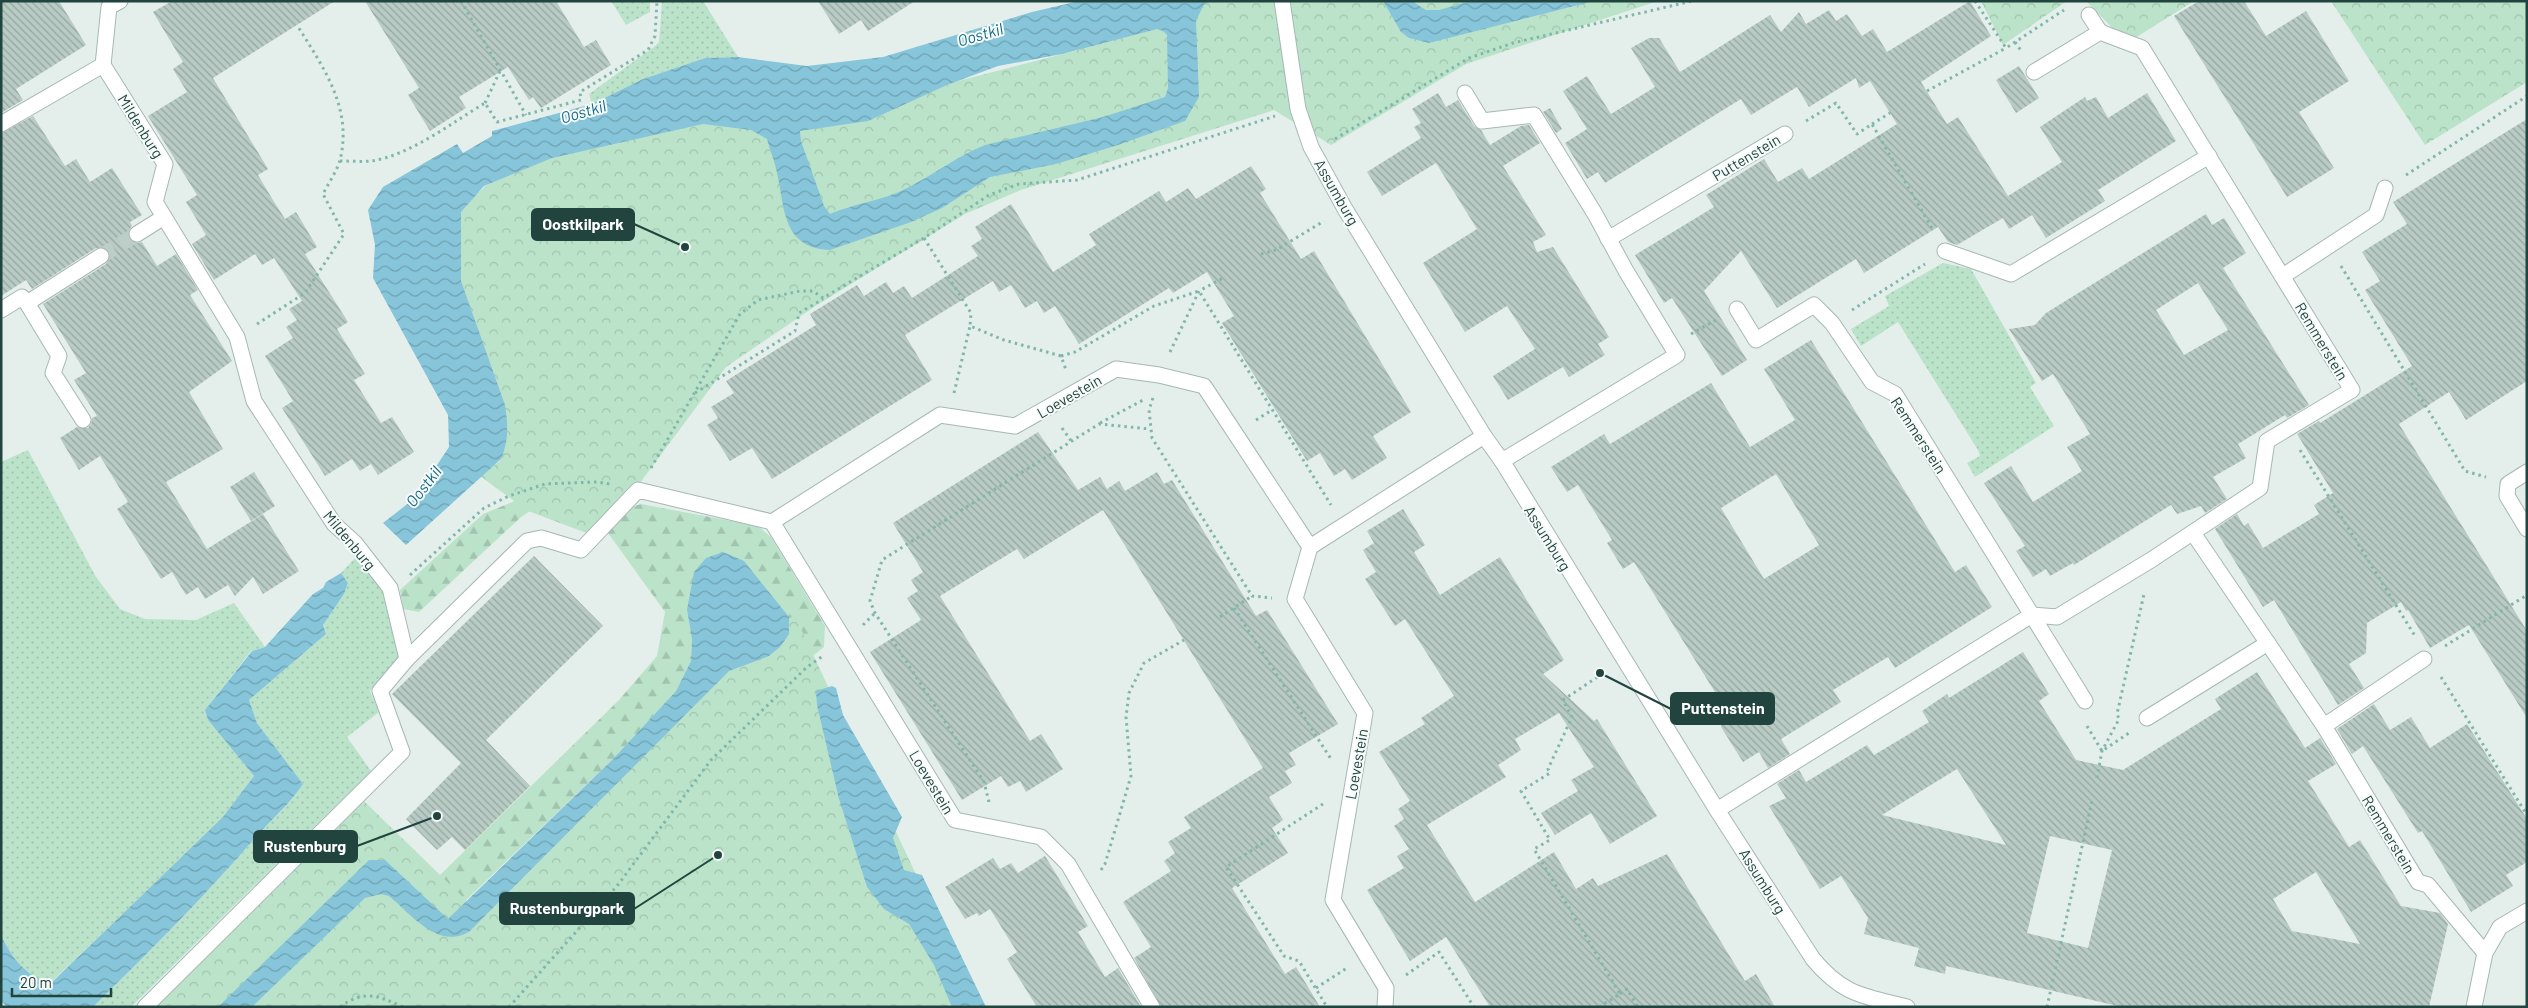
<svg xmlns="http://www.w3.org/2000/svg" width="2528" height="1008" font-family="Barlow,sans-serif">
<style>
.grass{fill:url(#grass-dots)}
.forest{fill:url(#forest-firs)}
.park{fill:url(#park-crowns)}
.water{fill:url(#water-waves);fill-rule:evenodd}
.building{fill:url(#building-back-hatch);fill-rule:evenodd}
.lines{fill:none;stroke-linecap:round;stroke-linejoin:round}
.minor-tunnel{stroke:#bdcdc8;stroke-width:15;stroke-dasharray:15 8;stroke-linecap:butt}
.minor-casing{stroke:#a6b8b4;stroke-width:17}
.path{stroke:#81b7ab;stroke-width:3;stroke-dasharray:2.5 4;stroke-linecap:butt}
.minor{stroke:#fff;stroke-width:15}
.labels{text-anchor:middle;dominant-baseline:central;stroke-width:4;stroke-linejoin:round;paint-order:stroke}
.street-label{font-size:15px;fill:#21443e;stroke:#f6fbf9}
.water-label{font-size:16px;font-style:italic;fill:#136988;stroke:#f6fbf9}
.leader{fill:none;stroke:#21443e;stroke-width:2}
.callout-dot{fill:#21443e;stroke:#f6fbf9;stroke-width:2}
.callout{fill:#21443e;stroke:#21443e;stroke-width:2}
.callout-label{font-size:16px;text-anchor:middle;font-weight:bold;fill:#fff}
</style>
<defs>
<pattern id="grass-dots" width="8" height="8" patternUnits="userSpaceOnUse" patternTransform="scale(1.25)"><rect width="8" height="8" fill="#bbe3c9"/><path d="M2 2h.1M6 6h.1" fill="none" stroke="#a0c4ae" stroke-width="1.8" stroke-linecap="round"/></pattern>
<pattern id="forest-firs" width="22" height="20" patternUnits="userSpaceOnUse" patternTransform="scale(1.25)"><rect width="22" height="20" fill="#bbe3c9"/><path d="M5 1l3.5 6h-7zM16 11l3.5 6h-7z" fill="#a0c4ae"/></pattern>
<pattern id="park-crowns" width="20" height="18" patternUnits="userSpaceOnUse" patternTransform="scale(1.25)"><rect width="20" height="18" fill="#bbe3c9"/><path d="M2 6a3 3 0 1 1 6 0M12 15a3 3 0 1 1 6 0" fill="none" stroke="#a0c4ae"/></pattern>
<pattern id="water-waves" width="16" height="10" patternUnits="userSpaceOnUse" patternTransform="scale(1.25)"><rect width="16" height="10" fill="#87c5da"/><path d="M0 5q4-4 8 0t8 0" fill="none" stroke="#6ea2b2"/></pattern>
<pattern id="building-back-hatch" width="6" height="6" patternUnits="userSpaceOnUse" patternTransform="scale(1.25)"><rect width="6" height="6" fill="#b9cbc5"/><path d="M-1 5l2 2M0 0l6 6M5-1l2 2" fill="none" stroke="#96a6a1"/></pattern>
</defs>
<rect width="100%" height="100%" fill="#e4efeb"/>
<g class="grass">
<polygon points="611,1 650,1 650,12 626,25"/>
<polygon points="662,1 703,1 738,57 705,58 643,79 592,104 589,94 655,46 659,42 660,30"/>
<polygon points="1943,263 1971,269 2036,383 2030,387 2054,426 1975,477 1967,463 1980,456 1978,450 1898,322 1861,346 1851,329 1889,306 1885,296"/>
<path d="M28,450L96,577L120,609L145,619L196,620L234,603L265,647L251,651L205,710L208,720L254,776L224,817L50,983C24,976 13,959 1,935V462Z"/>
<path d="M357,556L387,594L402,653L370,691L379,712L347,737L371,771L131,1007H93C149,952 204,897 255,838C271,820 290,805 303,784L257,723L249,700L326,634L323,625L344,594L348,583L341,573Z"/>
</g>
<g class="forest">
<polygon points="527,496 537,506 520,518 419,612 403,609 400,590 483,514"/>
<polygon points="641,504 758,526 771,537 825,626 824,647 772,688 436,935 729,671 687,610 692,639 691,661 676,691 613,759 464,902 161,1007 437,878 619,700 657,656 665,612 608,533 629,508"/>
</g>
<g class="park">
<polygon points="1204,1 1658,1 1466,64 1331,145 1274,110 1021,190 965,214 817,305 726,367 634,491 592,535 528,511 480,476 500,461 506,426 457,280 458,210 487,185 551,155 712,119 796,123 1078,50"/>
<polygon points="1981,1 2067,1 2003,45"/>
<polygon points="2086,1 2194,1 2127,43"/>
<polygon points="2331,1 2527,1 2527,82 2425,145"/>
<polygon points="795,616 978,1007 155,1007 364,801 475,909 752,631"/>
</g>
<g class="water">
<path d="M1079,1H1212L1204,4L1196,21L1199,97L1185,121L1118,145L1056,164L990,177L942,208L911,222L830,250C782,248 785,208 777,173C775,162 770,150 767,139L751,130L703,124L552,158L484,186L461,212V281L505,405C508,425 509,440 501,459L406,545L383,523L415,498L449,447L448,415L373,278L375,245L368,210L383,187L457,144L463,153L492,136V131L592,104L643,79L705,58L738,57L807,66L883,57L1032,12ZM1157,29L1163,31L1167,35L1168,88L1165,97L1103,117L985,145C957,156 934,175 907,188C883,201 855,203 830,214L824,206L801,141L800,131L868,121L947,85L998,66L1062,54Z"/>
<polygon points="1383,1 1412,1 1426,10 1439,10 1471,1 1594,1 1429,43 1409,38 1401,32"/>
<path d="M723,552L744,561L789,617V634L781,646L769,656L729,671L470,931C439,951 412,915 389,896L381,894L365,898L252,1007H218L369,860H385L448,919L613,759L676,691L691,661L692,639L687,610L694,572L706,558Z"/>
<path d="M341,573L348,583L344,594L323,625L326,634L249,700L257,723L303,784C290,804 271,820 255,838C204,897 149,952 93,1007H7L1,1001V935C12,958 25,976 51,983L223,817L254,776L208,720L205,710L252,651L265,647L313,594L323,588L326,582Z"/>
<polygon points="832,686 836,688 843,715 902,817 893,838 904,870 922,875 986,1007 952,1007 934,965 909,924 884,909 867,887 839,799 817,705 816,691"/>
</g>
<g class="building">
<polygon points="1,1 59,1 86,45 16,89 23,100 1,113"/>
<polygon points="172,1 335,1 213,78 268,169 258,175 271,197 285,219 296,212 317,247 305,254 348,322 337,329 365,374 354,380 381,423 392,417 414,452 378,475 371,464 360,471 352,459 325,476 282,408 293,401 265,356 293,338 286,327 297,320 289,309 302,301 274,258 262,265 255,254 214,280 192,244 206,235 186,202 197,195 148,116 187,92 173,69 183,62 153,12"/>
<polygon points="365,1 556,1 584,47 596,40 611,65 541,108 533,97 529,100 508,67 459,97 466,108 430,131 408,95 419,88"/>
<polygon points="818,1 915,1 868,31 861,20 839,34"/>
<polygon points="1970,1 1991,36 1921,82 1947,124 1958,117 2008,196 2062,162 2040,127 2085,97 2087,101 2096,97 2108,118 2147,93 2176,141 2098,190 2105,201 2046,238 2032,215 2009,229 2003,218 1957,245 1948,242 1938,227 1864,273 1856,259 1777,308 1741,251 1704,291 1747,360 1722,376 1672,298 1664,303 1635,255 1714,207 1706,195 1764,159 1778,182 1802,168 1809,179 1897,124 1870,81 1859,88 1856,78 1809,107 1797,87 1751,115 1741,99 1605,183 1598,172 1587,179 1565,143 1587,129 1563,91 1587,76 1611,114 1655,87 1631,48 1649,38 1659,38 1680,72 1770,15 1781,32 1799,12 1806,24 1829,10 1836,21 1847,14 1862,36 1873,29 1887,52"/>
<polygon points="2199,1 2244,1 2266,36 2306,11 2349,81 2299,112 2334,168 2287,197 2174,16"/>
<polygon points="2019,66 2039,98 2016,113 1996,80"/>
<polygon points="1438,93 1446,107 1458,100 1474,126 1481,130 1490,145 1521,126 1529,125 1540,143 1503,166 1546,235 1533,242 1537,252 1553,247 1609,337 1598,344 1605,355 1569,377 1563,367 1508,400 1493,376 1535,349 1507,306 1465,332 1423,263 1477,229 1436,163 1382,196 1367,172 1421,138 1414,127 1421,123 1412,109"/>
<polygon points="1550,108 1562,129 1556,133 1543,112"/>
<polygon points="33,116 65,166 76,159 90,182 112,168 142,215 130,222 132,226 129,230 129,239 137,243 142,242 157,266 176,254 198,290 190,295 232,361 189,392 223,449 166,482 207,549 263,514 299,571 263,594 253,577 235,596 228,585 205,599 198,587 186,595 172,572 161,579 117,509 128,502 100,456 79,470 60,438 77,427 88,428 91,424 92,418 97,416 74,380 86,373 43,304 106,264 110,255 106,248 96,248 32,289 26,280 1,296 1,133"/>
<polygon points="2527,119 2527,381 2466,420 2449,392 2399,424 2527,631 2527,718 2469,625 2430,648 2408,610 2406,611 2401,602 2367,623 2366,653 2349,664 2364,688 2338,705 2274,600 2263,607 2215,529 2237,514 2244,526 2248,523 2263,548 2319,514 2314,505 2333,493 2297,434 2319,421 2320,423 2412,366 2365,290 2380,281 2362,252 2407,224 2393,202"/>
<polygon points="1251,166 1266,189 1260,193 1301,259 1314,251 1411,412 1373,436 1387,458 1352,480 1345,469 1334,476 1320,453 1307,461 1222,323 1234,316 1207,272 1173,293 1169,288 1079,344 1055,306 1044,313 1037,301 1025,308 1011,285 999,292 993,281 905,335 932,380 772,479 752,448 730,461 707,425 718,418 711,407 734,393 726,381 816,325 810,314 857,285 864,296 886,282 893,293 904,286 912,298 978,256 971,246 982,239 975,227 1011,204 1053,272 1096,245 1089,234 1159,191 1166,202 1188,188 1196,199"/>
<path d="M2206,214L2212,225L2224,218L2246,253L2223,268L2309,405L2287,418L2285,415L2238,444L2246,458L2213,477L2227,499L2205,513L2201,506L2177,514L2171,505L2074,565L2073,563L2050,576L2046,569L2033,577L2016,551L2025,546L1984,483L2011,466L2033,502L2082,471L2067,447L2090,434L2053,374L2042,381L2009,329L2035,325L2046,313ZM2198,283L2228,330L2184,355L2156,310Z"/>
<path d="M1811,340L1955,572L1966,565L1992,607L1895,668L1888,657L1833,690L1841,702L1781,739L1790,754L1768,768L1759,752L1743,762L1721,727V717L1728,713L1634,562L1623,569L1607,543L1612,540L1578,485L1567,492L1551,467L1604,434L1610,444L1711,383L1750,447L1795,420L1764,369ZM1776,474L1819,545L1764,579L1721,508Z"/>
<polygon points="1038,432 1078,490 1100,477 1107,489 1119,481 1125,491 1157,472 1164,484 1172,480 1256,616 1267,610 1338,724 1289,753 1296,765 1285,771 1292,783 1269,797 1283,820 1272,828 1288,853 1232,888 1285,974 1296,967 1320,1007 1161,1007 1134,958 1151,947 1123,902 1171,871 1164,861 1175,853 1168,842 1191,828 1184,817 1263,768 1103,510 1024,559 1017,549 940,596 1030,741 1041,734 1063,769 1026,792 1020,781 1008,787 1001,776 962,800 870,652 921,620 907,598 918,591 911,580 923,572 893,523"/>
<polygon points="254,472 275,506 251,521 230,487"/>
<polygon points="1403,509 1425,545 1414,552 1440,595 1500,557 1564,660 1543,674 1594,721 1597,719 1657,816 1610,844 1591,813 1555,835 1541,813 1578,791 1571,780 1594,767 1559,713 1515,739 1521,750 1498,765 1506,777 1427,825 1475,902 1554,852 1576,889 1593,878 1598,886 1667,854 1745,981 1756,974 1775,1007 1490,1007 1446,937 1410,961 1367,890 1404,868 1397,856 1409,849 1394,826 1404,819 1398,809 1410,801 1379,752 1425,724 1421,718 1454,696 1405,619 1395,626 1365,579 1376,572 1363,550 1374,543 1367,531"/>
<polygon points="534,556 603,626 486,740 530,786 465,850 452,837 437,850 406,819 461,763 392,694"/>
<path d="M2023,652L2049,694L2039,701L2076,760L2123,770L2221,709L2215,699L2257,672L2305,748L2320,738L2336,764L2308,781L2349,847L2360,840L2401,906L2440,913L2448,924L2429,1007H2122L1946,966L1945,974L1914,966L1919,948L1864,934L1868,918L1841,876L1820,889L1769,806L1786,798L1777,784L1799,770L1806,782L1867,745L1874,755L1929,722L1922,711L1947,694L1949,698ZM1957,769L2006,845L1882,815ZM2050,836L2112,850L2088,948L2027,933ZM2316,872L2360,944L2292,931L2273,899Z"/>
<polygon points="2374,704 2390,730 2411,717 2430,748 2467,724 2527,819 2527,862 2506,875 2513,886 2471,912 2422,831 2418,833 2363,746 2352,754 2337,729"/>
<polygon points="1045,856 1088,926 1078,932 1105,977 1118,968 1141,1007 1037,1007 1007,959 1017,952 990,909 979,916 977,913 965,919 945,887 993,858 1000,869 1011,863 1018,873"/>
</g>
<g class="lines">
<polyline class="minor-tunnel" points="101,256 137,234"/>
<g class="minor-casing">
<g id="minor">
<path d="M1282,1L1298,109L1311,147L1345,209L1484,436L1502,461L1717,810L1813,959C1843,995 1863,996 1907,1007"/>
<polyline points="2089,15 2100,32"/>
<polyline points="103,65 165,164 155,202 237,337 254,401 334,524 355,543 390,588 407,659"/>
<polyline points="1465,93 1482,121 1534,115 1595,214 1626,271 1677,355 1502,461"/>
<polyline points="1,124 103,65 109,7 120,1"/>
<polyline points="137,234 164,217"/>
<polyline points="1608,239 1785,134"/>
<polyline points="1945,251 2011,274 2209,156"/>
<polyline points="2283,276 2376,215 2385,188"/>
<polyline points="27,303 59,356 53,373 83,420"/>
<polyline points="1737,309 1756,340 1814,305 1832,323 1872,382 1895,394 2085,701"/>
<polyline points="1,310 22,297 27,303 101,256"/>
<polyline points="2527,472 2508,484 2507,496 2527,529"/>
<polyline points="772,522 940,415 1015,426 1116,369 1159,375 1204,386 1310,547 1295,599 1365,713 1333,900 1386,988 1385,1007"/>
<polyline points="2193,533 2324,726 2418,882 2428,885 2485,953"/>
<polyline points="1310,547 1484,436"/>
<polyline points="2147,718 2268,643"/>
<polyline points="2324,726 2424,659"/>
<polyline points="1717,810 2032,615 2057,617 2151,560 2260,488 2267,441 2352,390 2142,48 2100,32 2034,72"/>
<polyline points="145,1007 402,752 380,691 407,659 527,541 541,538 581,550 638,490 772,522 955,820 1041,837 1068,864 1152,1007"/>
<polyline points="2474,1007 2485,953 2500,927 2527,911"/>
</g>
</g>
<g class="path">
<polyline points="461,1 526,115"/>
<polyline points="1975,1 2006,48 2064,10"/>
<polyline points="2015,42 2022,52"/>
<polyline points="1927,91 2006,48"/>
<polyline points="485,103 501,69"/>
<polyline points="1806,121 1836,103 1857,134 1872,124 1933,230"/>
<polyline points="1872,124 1890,113"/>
<polyline points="1335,139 1469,58 1513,43 1692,1"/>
<path d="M340,161C350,161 361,162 371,161C409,156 453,122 485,103L497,122L581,100L580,92L648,50L655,36L657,1"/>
<polyline points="2406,175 2527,96"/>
<polyline points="924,238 971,313 970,326 1004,340 1061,356 1066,370"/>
<polyline points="1261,254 1276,250 1324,221"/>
<polyline points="2341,266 2465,471 2486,477"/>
<polyline points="1852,310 1925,264"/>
<path d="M257,324L305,293L344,234L323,194C328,184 337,171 340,160C353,108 323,67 297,25"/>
<polyline points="1691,334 1716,320"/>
<polyline points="1170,352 1199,291 1225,277"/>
<polyline points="1061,356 1075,352 1154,306 1199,291 1331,505"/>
<polyline points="695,393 795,331 799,313 823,299"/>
<polyline points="954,393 970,326"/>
<polyline points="1153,398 1149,410 1152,438 1252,596 1272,598"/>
<polyline points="1256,420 1272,410"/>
<polyline points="1100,423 1145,399"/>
<polyline points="1062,428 1072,442"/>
<polyline points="2300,450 2415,636"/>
<polyline points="651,468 740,314 758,300 800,291 813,291 823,298 924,238 989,195 1019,184 1077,180 1275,116"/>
<polyline points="410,575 484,508 509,496 545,484 597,482 610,484"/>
<polyline points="1234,608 1331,759"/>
<polyline points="1220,617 1252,596"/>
<polyline points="863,625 875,613"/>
<polyline points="2445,646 2527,595"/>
<polyline points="2441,677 2527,815"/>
<polyline points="2087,726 2102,751 2129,733"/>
<polyline points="2097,778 2102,751 2119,719 2117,714 2144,594"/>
<polyline points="989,802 984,782 875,613 870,601 882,560 1099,424 1150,429"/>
<polyline points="1323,804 1226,867 1284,956 1299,961 1327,1007"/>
<polyline points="1101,870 1105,864 1131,776 1126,717 1129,693 1144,663 1184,640"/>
<polyline points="1406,975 1439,952 1474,1007"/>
<polyline points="1316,988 1347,968"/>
<polyline points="1620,994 1627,989 1638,1007"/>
<path d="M340,1007C364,989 379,996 403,1007"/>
<polyline points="509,1007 617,886 711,760 806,668 824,655"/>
<polyline points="1599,1007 1620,994 1534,849 1550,840 1521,791 1550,773 1548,769 1572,717 1563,700 1605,672"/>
<polyline points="2047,1007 2092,801"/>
</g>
<use href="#minor" class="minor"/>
</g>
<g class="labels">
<g class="street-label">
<text transform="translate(141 126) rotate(58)">Mildenburg</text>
<text transform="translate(1746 157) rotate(-31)">Puttenstein</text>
<text transform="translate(1337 192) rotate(60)">Assumburg</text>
<text transform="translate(2322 341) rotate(59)">Remmerstein</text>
<text transform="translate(1069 396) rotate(-30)">Loevestein</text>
<text transform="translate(1919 435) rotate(57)">Remmerstein</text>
<text transform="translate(1548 538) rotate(58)">Assumburg</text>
<text transform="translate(350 540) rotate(50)">Mildenburg</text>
<text transform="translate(1356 764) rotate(-80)">Loevestein</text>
<text transform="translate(932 782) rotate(59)">Loevestein</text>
<text transform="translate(2389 834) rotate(59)">Remmerstein</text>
<text transform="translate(1763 881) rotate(58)">Assumburg</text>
</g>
<g class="water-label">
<text transform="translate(980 34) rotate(-16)">Oostkil</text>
<text transform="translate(583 111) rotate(-16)">Oostkil</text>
<text transform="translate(423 486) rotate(-52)">Oostkil</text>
</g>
</g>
<path class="leader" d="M685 247L634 224M1600 673L1671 709M437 816L357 846M718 855L634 909"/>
<g class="callout-dot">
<circle cx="685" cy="247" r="5"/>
<circle cx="1600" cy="673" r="5"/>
<circle cx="437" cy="816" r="5"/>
<circle cx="718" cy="855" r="5"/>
</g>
<g class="callout">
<rect x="532" y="209" width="102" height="31" rx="5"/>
<rect x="1671" y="693" width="103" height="31" rx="5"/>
<rect x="254" y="831" width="103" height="31" rx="5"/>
<rect x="500" y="893" width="134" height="31" rx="5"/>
</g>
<g class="callout-label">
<text x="583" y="230">Oostkilpark</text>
<text x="1723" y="714">Puttenstein</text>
<text x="305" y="852">Rustenburg</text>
<text x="567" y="914">Rustenburgpark</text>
</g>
<rect width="2528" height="1008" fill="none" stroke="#21443e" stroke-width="5"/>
<path d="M12 988v8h99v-8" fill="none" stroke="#21443e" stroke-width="2.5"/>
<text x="20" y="988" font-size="15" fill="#21443e" stroke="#f6fbf9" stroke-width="4" paint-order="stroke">20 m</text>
</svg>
